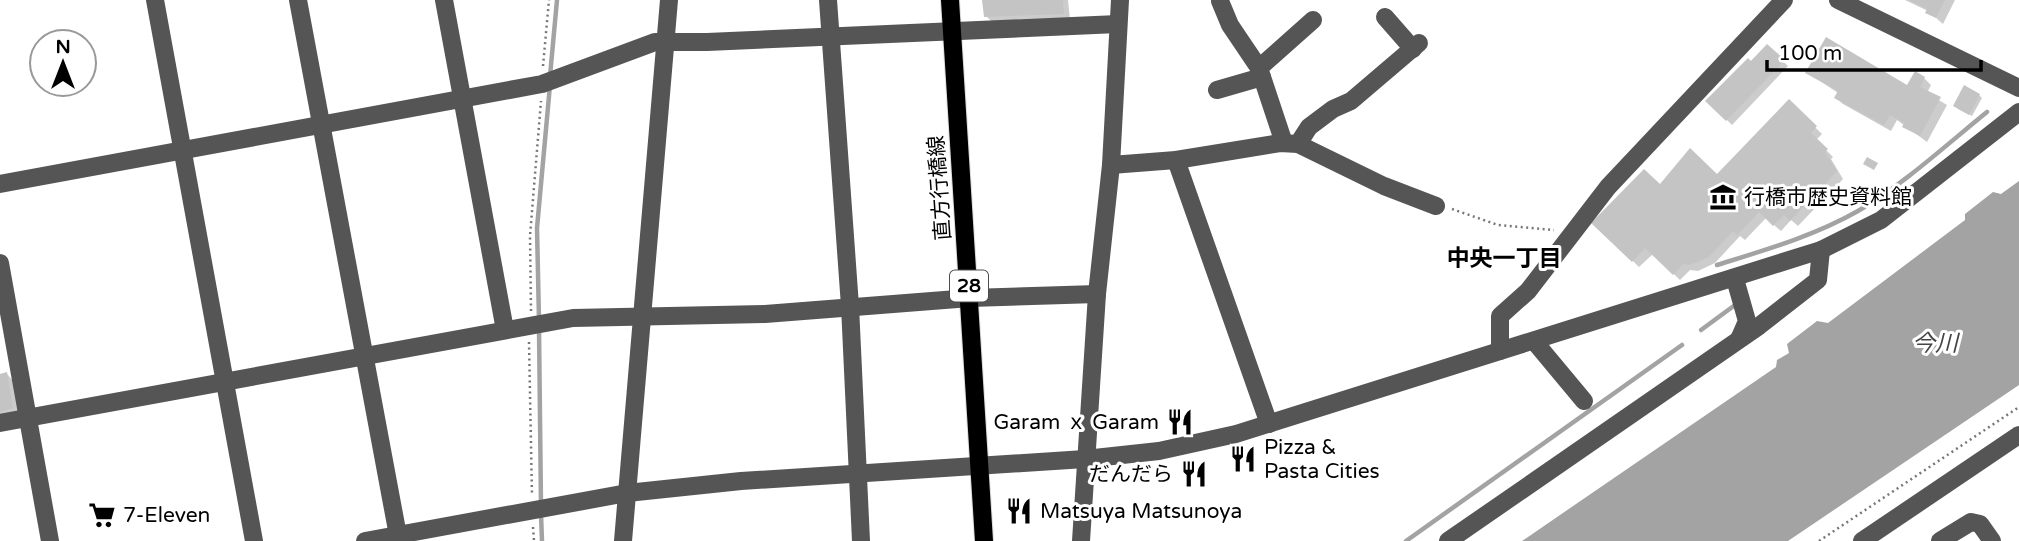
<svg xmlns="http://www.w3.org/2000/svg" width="2019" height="541" font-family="'Varela Round','Noto Sans JP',sans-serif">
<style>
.water{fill:#a3a3a3}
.shadow{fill:#0003}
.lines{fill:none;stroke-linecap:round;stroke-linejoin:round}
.stream{stroke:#a3a3a3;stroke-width:4.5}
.building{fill:#c4c4c4}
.major-casing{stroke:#dbdbdb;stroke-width:20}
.path{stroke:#777;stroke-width:2.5;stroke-dasharray:2 3.5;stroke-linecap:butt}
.minor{stroke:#555;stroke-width:18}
.major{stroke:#000;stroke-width:18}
.labels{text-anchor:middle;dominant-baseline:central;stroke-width:6;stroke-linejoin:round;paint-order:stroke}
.shield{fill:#fff;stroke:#4c4c4c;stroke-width:2}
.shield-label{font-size:19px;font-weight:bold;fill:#000}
.street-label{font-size:21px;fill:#000;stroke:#fff}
.poi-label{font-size:21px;fill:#000;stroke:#fff;text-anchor:start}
.neighbourhood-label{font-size:23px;font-weight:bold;fill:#000;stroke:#fff}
.water-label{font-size:23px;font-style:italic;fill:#444;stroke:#fff}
</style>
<rect width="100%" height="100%" fill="#fff"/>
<polygon class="water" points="2019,181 2019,385 1788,541 1522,541 1776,367 1777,360 1789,353 1787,344 1817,321 1828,323 1965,220 1965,214 1993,192 2001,194"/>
<g class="shadow">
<polygon points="984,0 1068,0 1070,20 993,23 986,16"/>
<polygon points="1905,0 1955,0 1943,24 1928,11"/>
<polygon points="1767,46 1788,66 1732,125 1708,101"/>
<polygon points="1808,73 1908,87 1924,78 1931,85 1927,93 1947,105 1927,142 1897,120 1891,131 1843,104 1836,98 1838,93"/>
<polygon points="1979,95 1982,98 1972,116 1958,109"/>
<polygon points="1789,102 1822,134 1816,140 1833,157 1831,159 1843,179 1798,226 1791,220 1781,231 1766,218 1745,240 1740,236 1715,263 1698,271 1690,270 1680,280 1653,254 1639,267 1594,223 1660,187 1717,177"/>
<polygon points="7,374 16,384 22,417 0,422 0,375"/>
</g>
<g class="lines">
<g class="stream">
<polyline points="550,76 557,0"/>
<path d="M1717,265C1765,250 1814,236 1858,211C1904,184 1945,146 1987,112"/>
<polyline points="539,320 537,228 550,85"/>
<polyline points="539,329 541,506"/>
<polyline points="1701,330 1735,305"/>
<polyline points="541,514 542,541"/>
<polyline points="1406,541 1682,345"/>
</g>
</g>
<g class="building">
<polygon points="982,0 1063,0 1064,14 984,17"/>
<polygon points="1909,0 1945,0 1936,18 1925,13 1927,9"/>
<polygon points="1826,37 1907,85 1915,71 1925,77 1920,87 1941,97 1920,136 1902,127 1904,123 1890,115 1884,125 1834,98 1838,91 1805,73"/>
<polygon points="1767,44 1785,60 1726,121 1705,101 1748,58 1751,61"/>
<polygon points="1964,85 1980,94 1969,115 1953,106"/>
<polygon points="1789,99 1817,126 1811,133 1828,149 1825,152 1837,171 1790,221 1784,215 1773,226 1759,212 1737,235 1733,231 1709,257 1690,265 1683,264 1673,275 1645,248 1632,262 1591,223 1644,169 1660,184 1690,148 1717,174"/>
<polygon points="1867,157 1878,163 1874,170 1863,164"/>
<polygon points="7,372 13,408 0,412 0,374"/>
</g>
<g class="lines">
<g class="major-casing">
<polyline id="major" points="950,0 984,541"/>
</g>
<g class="path">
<polyline points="543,66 549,0"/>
<polyline points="1452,209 1498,225 1554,230"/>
<polyline points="531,311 530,236 541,101"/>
<polyline points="529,342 532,496"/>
<polyline points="533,527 534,541"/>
<polyline points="1819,541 2019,407"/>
</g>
<g class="minor">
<polyline points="155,0 254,541"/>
<polyline points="298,0 399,541"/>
<polyline points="444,0 505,330"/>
<polyline points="828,0 850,306 861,541"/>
<polyline points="1838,0 2019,88"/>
<polyline points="1220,1 1230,25 1259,68"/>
<polyline points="1385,17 1413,49"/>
<polyline points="1217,90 1262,77"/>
<polyline points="1284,143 1259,68 1313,20"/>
<polyline points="1298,144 1309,127 1333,109 1351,101 1419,43"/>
<polyline points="1176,160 1269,424"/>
<polyline points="1111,165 1176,160 1280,143 1298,144 1384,186 1436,206"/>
<polyline points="0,184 542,84 655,42 707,42 1118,24"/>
<polyline points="0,263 50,541"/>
<polyline points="1735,279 1747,321 1740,337"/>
<polyline points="1534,341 1584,401"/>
<polyline points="1500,351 1500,316 1528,291 1608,187 1784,0"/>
<polyline points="0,423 573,318 765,314 970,298 1097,294"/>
<polyline points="365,541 627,493 741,481 1085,459 1159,451 1236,434 1821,250 1881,220 2019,112"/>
<polyline points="623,541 669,0"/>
<polyline points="1081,541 1097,294 1111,165 1120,0"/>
<polyline points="1448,541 1759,326 1818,280 1821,250"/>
<polyline points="1862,541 2019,435"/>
<polyline points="1940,541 1971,522 1980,524 1992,541"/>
</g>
<use href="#major" class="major"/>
</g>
<defs>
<g id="museum-bare" transform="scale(2.1)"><path d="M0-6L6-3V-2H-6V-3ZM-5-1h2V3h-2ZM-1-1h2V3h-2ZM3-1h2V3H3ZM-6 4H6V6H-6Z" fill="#000" stroke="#fff" stroke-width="2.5" paint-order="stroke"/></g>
<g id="restaurant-bare" transform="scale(2.1)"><path d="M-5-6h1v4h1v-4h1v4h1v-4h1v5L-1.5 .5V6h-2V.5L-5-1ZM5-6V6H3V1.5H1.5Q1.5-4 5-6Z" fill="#000" stroke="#fff" stroke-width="2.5" paint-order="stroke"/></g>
<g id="supermarket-bare" transform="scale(2.1)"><path d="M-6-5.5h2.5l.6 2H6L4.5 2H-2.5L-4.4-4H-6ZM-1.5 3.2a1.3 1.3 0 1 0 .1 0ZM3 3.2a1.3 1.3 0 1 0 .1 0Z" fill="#000" stroke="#fff" stroke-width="2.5" paint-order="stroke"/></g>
</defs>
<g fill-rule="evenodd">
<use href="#museum-bare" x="1723" y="197"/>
<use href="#restaurant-bare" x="1180" y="422"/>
<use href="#restaurant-bare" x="1243" y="459"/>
<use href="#restaurant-bare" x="1194" y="474"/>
<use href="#restaurant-bare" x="1019" y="511"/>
<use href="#supermarket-bare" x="102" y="515"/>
</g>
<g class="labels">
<rect class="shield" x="950" y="270.5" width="38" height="31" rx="5"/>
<g class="shield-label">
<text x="969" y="286">28</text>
</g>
<g class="street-label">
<text transform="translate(940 188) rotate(-94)">直方行橋線</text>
</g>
<g class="poi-label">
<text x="1744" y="197">行橋市歴史資料館</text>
<text x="1159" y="422" text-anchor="end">Garam ｘ Garam</text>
<text x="1264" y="447">Pizza &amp;<tspan x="1264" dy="24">Pasta Cities</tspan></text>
<text x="1173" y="474" text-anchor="end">だんだら</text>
<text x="1040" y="511">Matsuya Matsunoya</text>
<text x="123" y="515">7-Eleven</text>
</g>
<g class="neighbourhood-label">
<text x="1504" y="259">中央一丁目</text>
</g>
<g class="water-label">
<text x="1935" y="344">今川</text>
</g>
</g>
<g transform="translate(63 63)"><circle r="33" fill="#ffffff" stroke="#999999" stroke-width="2"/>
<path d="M0-5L12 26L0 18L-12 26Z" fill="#000000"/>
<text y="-10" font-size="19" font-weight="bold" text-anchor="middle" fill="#000000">N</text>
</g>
<path d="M1767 60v10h214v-10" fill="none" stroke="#000000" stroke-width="3.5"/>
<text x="1778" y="60" font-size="21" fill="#000000" stroke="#ffffff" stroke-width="5" paint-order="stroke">100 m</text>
</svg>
